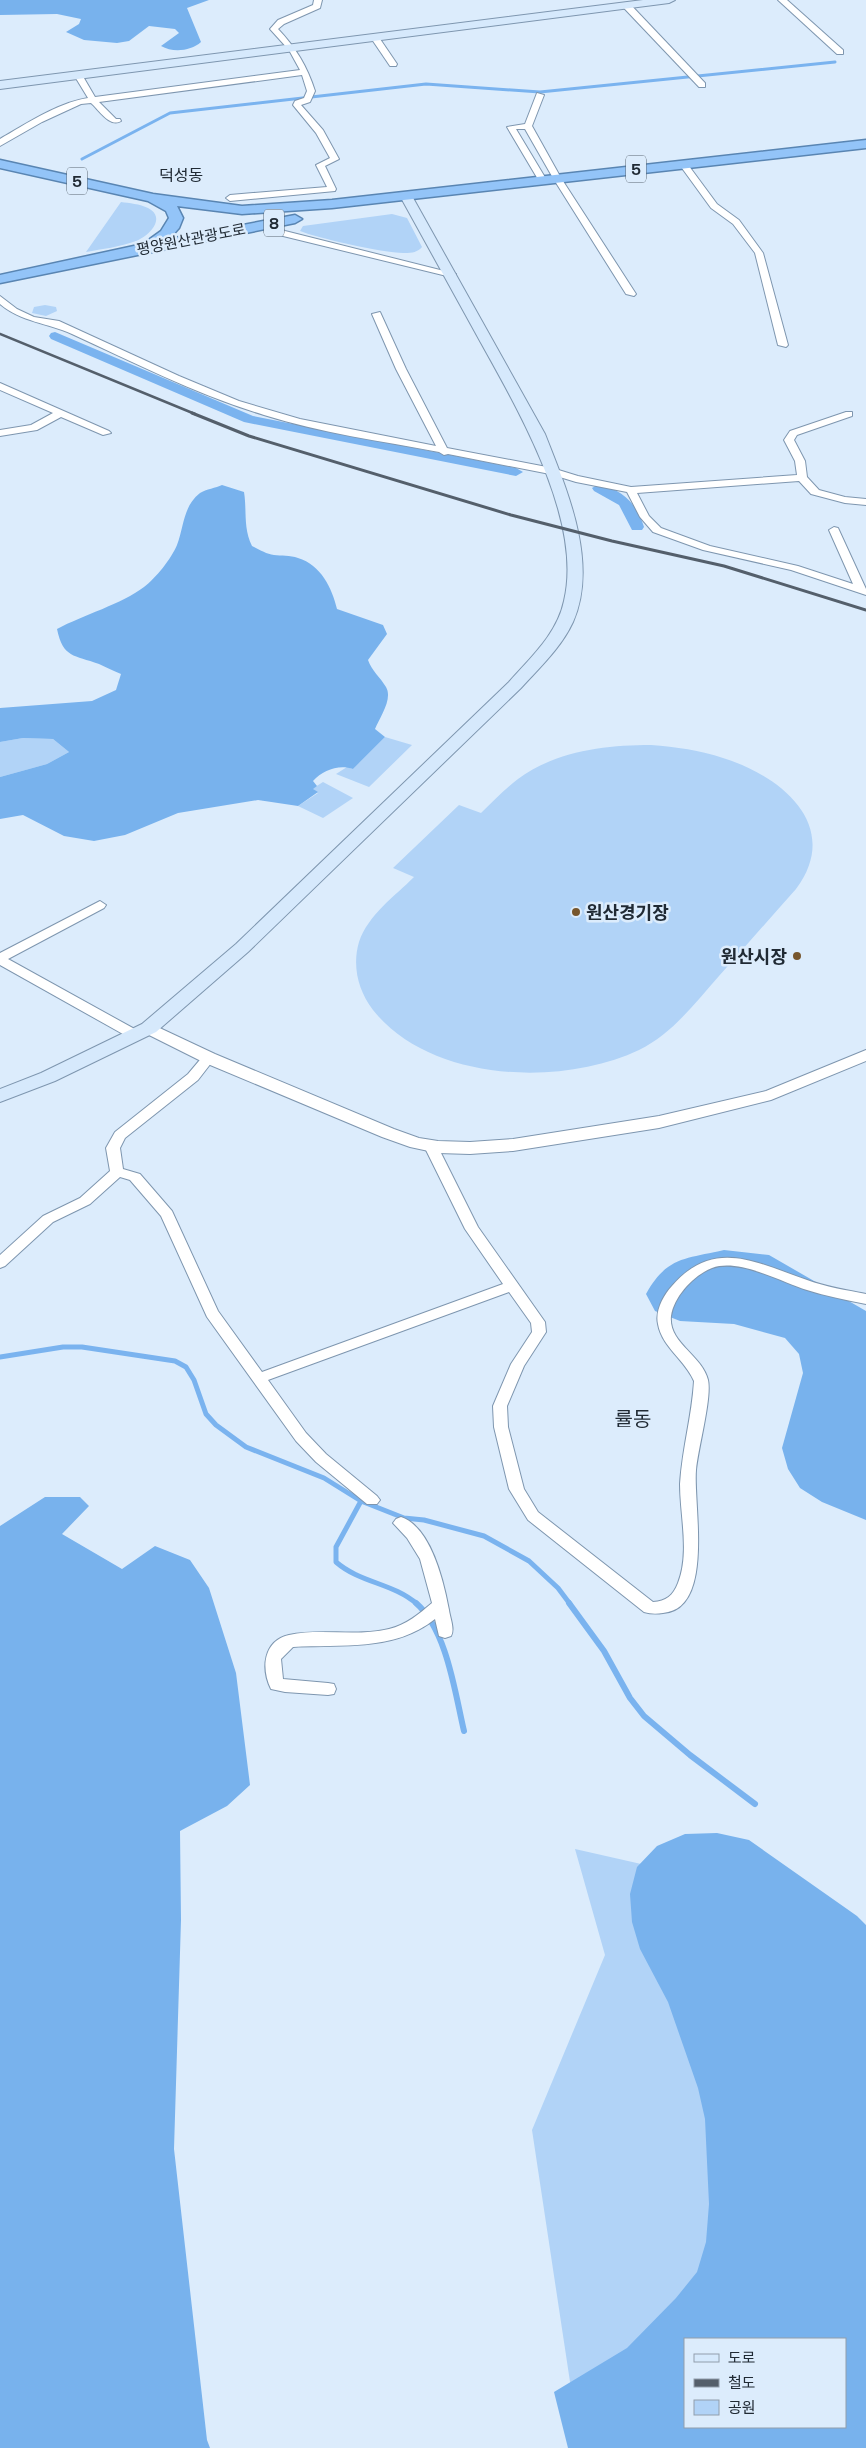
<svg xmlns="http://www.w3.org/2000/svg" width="866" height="2448" font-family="'Space Grotesk','Noto Sans KR',sans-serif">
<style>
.green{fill:#b1d3f7;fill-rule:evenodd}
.forest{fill:#78b2ed;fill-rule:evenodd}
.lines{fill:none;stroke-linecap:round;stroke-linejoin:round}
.stream-far2{stroke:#7ab3ef;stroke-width:3}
.stream-far1{stroke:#7ab3ef;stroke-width:5}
.stream{stroke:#7ab3ef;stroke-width:6}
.canal{fill:#7ab3ef;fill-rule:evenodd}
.minor-casing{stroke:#7e96af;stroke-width:2}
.tertiary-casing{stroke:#7e96af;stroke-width:2}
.secondary-casing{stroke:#7e96af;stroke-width:2}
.trunk-casing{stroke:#5985b2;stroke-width:3}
.minor{fill:#fff;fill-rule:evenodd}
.tertiary{fill:#fff;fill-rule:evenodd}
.secondary{fill:#d6e9fc;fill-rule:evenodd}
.trunk{fill:#93c4f8;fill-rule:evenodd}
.rail-far1{stroke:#545f6b;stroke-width:2.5}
.rail{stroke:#545f6b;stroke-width:3}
.poi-dot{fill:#77562d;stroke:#dcecfc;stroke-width:2}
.labels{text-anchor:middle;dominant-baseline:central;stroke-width:5;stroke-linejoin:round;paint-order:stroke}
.far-street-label{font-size:15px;fill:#202a34;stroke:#dcecfc}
.shield{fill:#dcecfc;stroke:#586470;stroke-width:1}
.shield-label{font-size:16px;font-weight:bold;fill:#202a34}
.far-quarter-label{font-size:16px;fill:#202a34;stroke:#dcecfc}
.poi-label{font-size:18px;font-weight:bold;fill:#202a34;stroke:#dcecfc;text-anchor:start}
.quarter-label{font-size:20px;fill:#202a34;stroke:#dcecfc}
</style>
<rect width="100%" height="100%" fill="#dcecfc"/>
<g class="green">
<path d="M121,202C129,203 140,204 148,208C167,218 149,236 136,241C120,247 102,249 86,252Z"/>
<path d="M392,214L407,218L422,247C418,252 412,253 405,253C387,254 317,238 300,231L303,226Z"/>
<polygon points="45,305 56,307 57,311 46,316 32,313 34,307"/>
<polygon points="385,737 412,745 369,787 336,774 347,767 353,769"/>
<polygon points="23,738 53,739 69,752 47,764 0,777 0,742"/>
<path d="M651,745C676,747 700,750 723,758C781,776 843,826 796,889C770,918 745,947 719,976C695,1003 672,1034 639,1050C561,1087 430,1082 373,1010C358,990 352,966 359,942C368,915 395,896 414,877L393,868L459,805L481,813C493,801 505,789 518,779C556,751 605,745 651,745Z"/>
<polygon points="323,782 353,798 323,818 298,806 318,793 312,789"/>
<path d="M575,1849L725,1883L848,2121L866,2448H580L532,2130L605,1955ZM685,2339H845V2427H685Z"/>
</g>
<g class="forest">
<path d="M0,0H209L187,8L201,42C191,51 173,53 161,46L179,33L175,29L149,26L129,41L117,43L84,40L66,32L79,24L81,19L57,14L0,15Z"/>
<path d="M222,485L244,492C247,510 243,528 252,546C259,549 266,554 274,555C281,556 290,555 298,558C321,565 332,588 337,609L383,625L387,634L368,660C372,671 380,677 386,687C393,699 380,717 375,729L385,737L353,769C339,764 323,770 313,781L317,786L313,789L318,792L298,806L258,800L178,813L125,835L94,841L64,836L23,815L0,819V777L47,764L69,752L53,739L23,738L0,742V708L92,701L116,690L121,674C113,671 106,667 99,664C74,655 63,658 57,629C83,615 122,604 144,587C156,578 171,559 177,545C184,527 183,506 200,493C206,489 216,488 222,485Z"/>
<path d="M724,1250L769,1255L866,1311V1520L822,1502L800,1488L788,1469L782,1448L803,1373L799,1354L785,1338L734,1324L680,1321L655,1311L646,1294C667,1256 686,1259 724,1250Z"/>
<polygon points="45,1497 80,1497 89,1506 62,1534 122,1569 155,1546 190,1560 209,1588 236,1673 250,1785 227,1806 180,1831 181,1920 174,2149 207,2440 210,2448 0,2448 0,1526"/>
<path d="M717,1833L749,1840L857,1916L866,1925V2448H568L554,2392L627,2348L676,2298L697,2272L706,2242L709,2204L705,2119L698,2088L668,2002L640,1949L632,1922L630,1894L637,1867L657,1846L685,1834ZM685,2339H845V2427H685Z"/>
</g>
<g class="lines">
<polyline class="stream-far2" points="82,159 170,113 426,84 540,92 835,62"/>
<g class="stream-far1">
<polyline points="0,1357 63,1347 82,1347 175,1361 186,1367 194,1380 206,1414 216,1425 246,1447 324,1478 361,1501 404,1518 424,1520 484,1536 529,1561 558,1588 570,1604"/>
<path d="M361,1501L336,1547V1562C360,1583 393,1583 417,1604"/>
</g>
<g class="stream">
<path d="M416,1603C447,1630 455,1693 464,1731"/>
<polyline points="569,1603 604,1651 630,1698 644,1716 690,1755 755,1804"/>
</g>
<g class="canal">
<polygon points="55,332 253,416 516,468 523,472 516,476 244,422 51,339 49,336 51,333"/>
<path d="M599,484C623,490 637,504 644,527L642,530H632L619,505L594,491L592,488Z"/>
</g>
<g class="minor-casing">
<g id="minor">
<path d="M314,0H322L320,8L284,24L278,29C296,48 307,66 315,91L310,102L301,105L323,130L339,159L325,166L336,189L335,191L230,201L226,198L230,195L327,187L316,165L330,158L316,133L293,105L295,101L304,98L307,91L302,75L99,102L116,119H120L121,121C110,128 99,110 91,103L81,104L42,122L0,146V139C26,124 57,103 88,98L74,75L75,73H81L95,97L300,70L289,50L270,29L278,20L313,5Z"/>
<polygon points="778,0 787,0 843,50 843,54 837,54"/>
<polygon points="623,3 629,3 705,83 705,87 699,87 623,7"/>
<polygon points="372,36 378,36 397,64 396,66 390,66 371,38"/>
<polygon points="537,93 544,95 532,126 561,178 636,294 634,296 626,294 553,178 525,129 516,129 546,179 545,181 539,181 507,127 525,124"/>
<polygon points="680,162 686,162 717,204 739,220 763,253 788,345 786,347 778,345 755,253 733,224 711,208 679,164"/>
<polygon points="264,222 285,231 456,274 451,277 279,235 261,227 261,223"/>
<path d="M0,296L17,309L34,317L59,321L179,376L239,401L300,419L436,446L396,369L372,314L380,312L406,369L447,448L552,468L578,476L631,487L797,475L795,461L784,440L790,431L846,412H852V416L797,435L794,440L805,461L807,477L819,490L845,497L866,499V505L845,503L811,494L799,481L637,493L649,516L661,528L710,546L798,566L853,584L829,530L834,527L838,528L866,589V595L791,570L703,550L653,532L640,517L627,492L576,482L550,474L448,454L444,455L439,452C381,441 321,433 264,415C198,395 135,363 72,334C48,323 21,322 0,304Z"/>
<polygon points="0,383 109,431 111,433 103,435 61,417 37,430 0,436 0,430 31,425 53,413 0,390"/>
<polygon points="100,901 106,905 104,908 8,959 140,1032 141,1035 140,1038 130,1038 0,965 0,953"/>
<path d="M209,1054L215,1058L198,1080L125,1138L120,1148L123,1169L140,1174L172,1211L218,1311L262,1372L503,1284L465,1229L424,1146L426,1143H436L478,1227L545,1322L546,1332L524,1366L507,1406L508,1427L524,1489L538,1512L653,1602C666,1601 673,1596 678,1583C690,1553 680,1516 680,1484C682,1449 692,1416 694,1381C685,1360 662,1347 658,1324C655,1311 663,1296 672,1286C714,1237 757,1263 807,1280C826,1287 846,1290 866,1294V1304C846,1300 826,1296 807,1290C781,1282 739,1258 712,1268C694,1275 674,1296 671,1316C668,1343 702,1355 708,1380C712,1398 698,1448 696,1470C693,1504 715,1609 663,1613C656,1614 651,1614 644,1612L528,1520L509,1489L494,1427L493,1406L511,1364L532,1332L531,1323L509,1292L268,1380L306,1433L326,1454L377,1496L380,1500L377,1504H367L316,1462L296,1441L207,1317L161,1216L130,1180L120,1177L90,1204L53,1222L5,1266L0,1268V1255L43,1216L80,1198L110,1171L106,1148L115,1132L188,1074L204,1055Z"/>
<path d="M401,1517C431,1527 444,1583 449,1610C450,1618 455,1629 451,1636L445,1638L439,1636L435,1619C394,1652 341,1644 293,1647L281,1659L283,1679L328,1683L334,1684L336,1689L334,1694L328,1695L285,1692L271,1689C261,1669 263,1641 289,1635C320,1628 356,1637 389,1629C406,1625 419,1614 432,1603L420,1559L407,1538L393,1523L396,1519Z"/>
</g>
</g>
<g class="tertiary-casing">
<polygon id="tertiary" points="149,1023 215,1054 394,1129 419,1138 438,1141 470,1142 513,1139 659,1116 766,1091 866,1050 866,1061 771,1100 659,1128 513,1151 470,1154 438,1153 410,1147 382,1137 203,1062 143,1032 141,1028 143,1024"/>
</g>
<g class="secondary-casing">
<g id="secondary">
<polygon points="643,0 675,0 669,3 0,89 0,81"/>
<path d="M406,192L412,196L545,434C567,490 599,563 573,622C561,648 539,668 521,688L248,952L156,1032L55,1081L0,1102V1089L41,1073L142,1024L236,944L509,682C531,657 557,634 564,601C584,518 514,403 475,332C450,287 425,241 400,196Z"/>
</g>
</g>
<g class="trunk-casing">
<polygon id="trunk" points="866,140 866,148 332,208 242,214 177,206 183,218 179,228 169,239 295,215 302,219 295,223 0,283 0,275 143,244 161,231 169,218 166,211 148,201 0,168 0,160 153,194 242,206 332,200"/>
</g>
<use href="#minor" class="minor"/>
<use href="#tertiary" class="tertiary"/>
<use href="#secondary" class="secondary"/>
<use href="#trunk" class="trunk"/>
<polyline class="rail-far1" points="0,334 195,414"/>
<polyline class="rail" points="192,413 249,436 511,515 612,541 724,566 866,610"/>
</g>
<g class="poi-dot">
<circle cx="576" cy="912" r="5"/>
<circle cx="797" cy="956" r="5"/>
</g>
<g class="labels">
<g class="far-street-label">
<text transform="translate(191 239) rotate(-11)">평양원산관광도로</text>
</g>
<g class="shield">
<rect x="626" y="155.5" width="20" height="27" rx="4"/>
<rect x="67" y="167.5" width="20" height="27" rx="4"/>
<rect x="264" y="209.5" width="20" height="27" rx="4"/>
</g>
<g class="shield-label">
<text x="636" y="169">5</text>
<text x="77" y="181">5</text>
<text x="274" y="223">8</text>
</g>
<g class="far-quarter-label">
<text x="181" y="175">덕성동</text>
</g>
<g class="poi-label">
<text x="586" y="912">원산경기장</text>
<text x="787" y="956" text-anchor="end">원산시장</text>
</g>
<g class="quarter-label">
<text x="633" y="1419">률동</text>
</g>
</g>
<rect x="684" y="2338" width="162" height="90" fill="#dcecfc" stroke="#919eac"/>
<rect x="694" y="2354" width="25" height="8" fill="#d6e9fc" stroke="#919eac"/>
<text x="728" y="2363" font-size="15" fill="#202a34">도로</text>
<rect x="694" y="2379" width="25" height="8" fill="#545f6b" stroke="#919eac"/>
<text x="728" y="2388" font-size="15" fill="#202a34">철도</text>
<rect x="694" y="2400" width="25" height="15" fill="#b1d3f7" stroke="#919eac"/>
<text x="728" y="2413" font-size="15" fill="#202a34">공원</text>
</svg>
